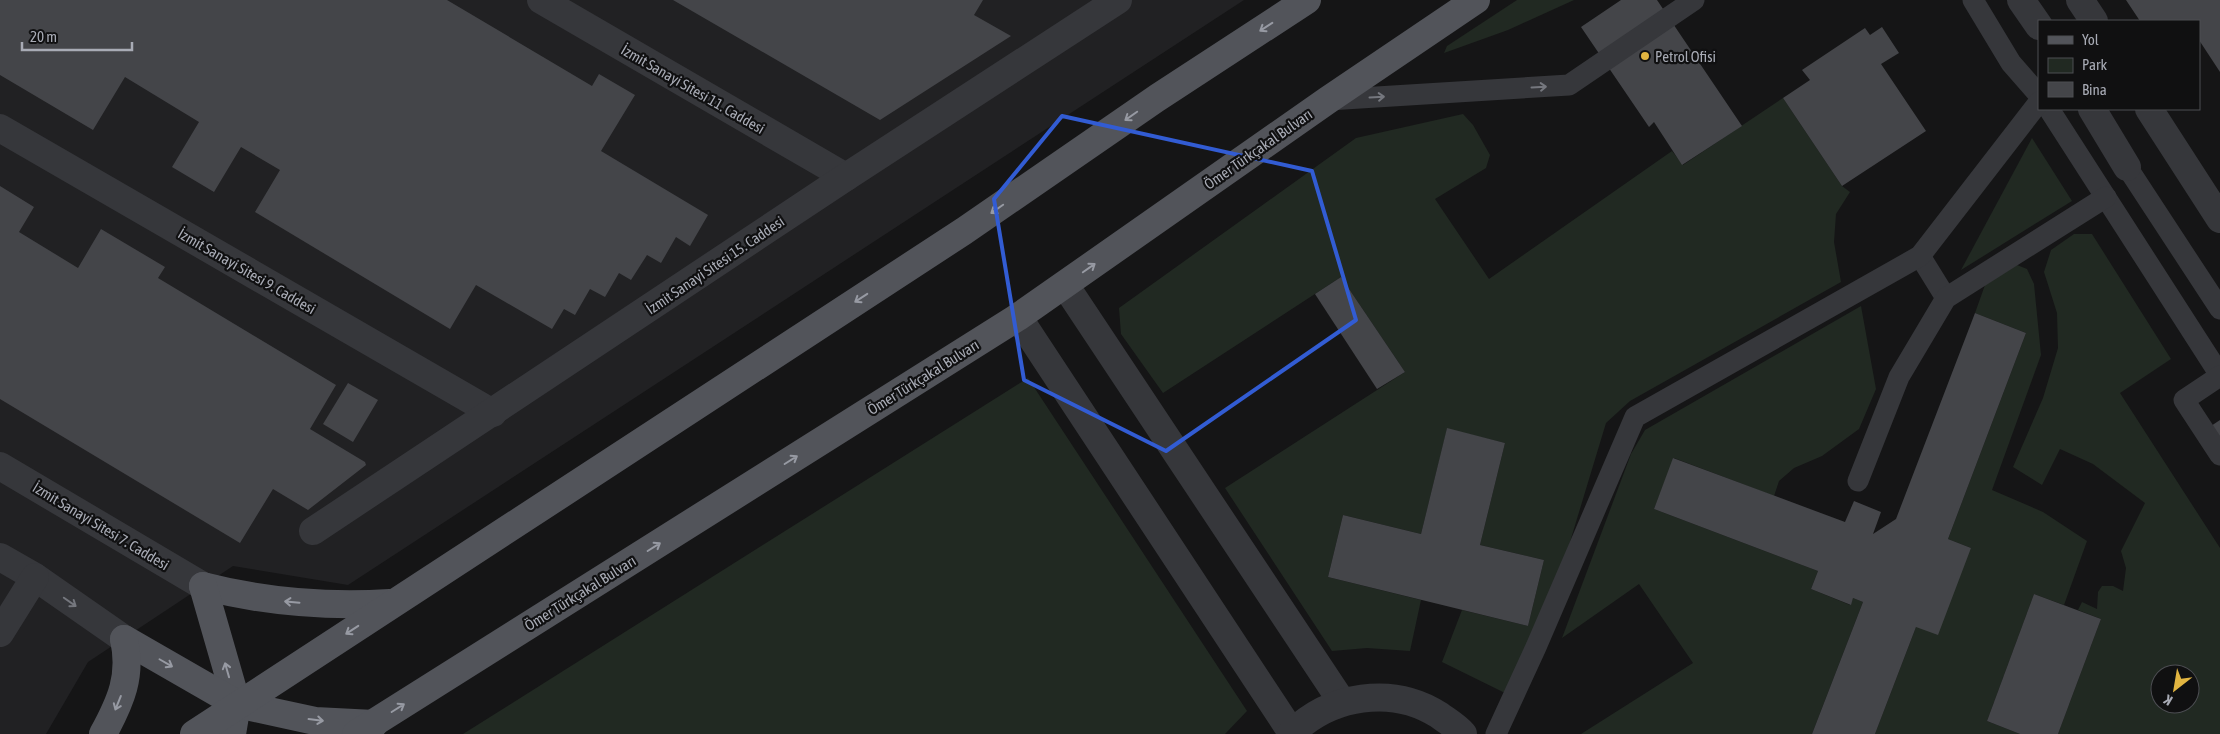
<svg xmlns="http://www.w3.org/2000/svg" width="2220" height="734" font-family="'Asap Condensed',sans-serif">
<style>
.built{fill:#212123}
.green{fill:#212922;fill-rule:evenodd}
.building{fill:#444549}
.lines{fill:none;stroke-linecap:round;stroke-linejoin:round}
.lane{stroke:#36373b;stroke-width:21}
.street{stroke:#36373b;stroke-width:28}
.primary{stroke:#52545a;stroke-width:28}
.oneway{stroke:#979aa3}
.oneway2{stroke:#75777e}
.marked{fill:none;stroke:#325cd3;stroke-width:4;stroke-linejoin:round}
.poi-dot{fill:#e2b541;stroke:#101011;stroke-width:2}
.labels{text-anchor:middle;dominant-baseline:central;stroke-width:4.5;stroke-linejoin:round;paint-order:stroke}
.poi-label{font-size:15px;fill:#a8abb5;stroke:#101011;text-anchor:start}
.street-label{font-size:15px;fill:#a8abb5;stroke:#101011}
</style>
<rect width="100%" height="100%" fill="#151516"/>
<polygon class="built" points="0,0 1244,0 348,585 233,566 88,662 46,734 0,734"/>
<g class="green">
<polygon points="1517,0 1574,0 1508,30 1444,53 1447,46"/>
<polygon points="1783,98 1842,186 1850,192 1836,214 1834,242 1841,282 1630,401 1606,423 1543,631 1516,693 1503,692 1442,662 1462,610 1528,626 1544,560 1480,545 1505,443 1447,429 1421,534 1343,515 1328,577 1421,600 1410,651 1367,648 1332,651 1225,488 1405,372 1341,277 1163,393 1121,334 1119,308 1356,138 1463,114 1473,125 1490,155 1486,168 1435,199 1489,279 1672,151 1683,165"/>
<polygon points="2032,138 2072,201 1961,270"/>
<path d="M2074,234H2092L2171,359L2120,393L2220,548V734H2058L2101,619L2078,610L2082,602L2097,609L2098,592L2102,586H2113L2123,591L2126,568L2121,551L2145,503L2093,464L2060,449L2042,485L2013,467L2043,398L2058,348L2057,313L2044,272L2051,250ZM2160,674H2190V704H2160Z"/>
<polygon points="2017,265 2027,269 2034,284 2041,355 1992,490 2043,512 2087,541 2064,605 2034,594 1987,721 2020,734 1875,734 1916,627 1971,548 1948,539 2026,333 1975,313 1985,285"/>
<polygon points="1861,306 1876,389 1859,429 1822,456 1794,468 1779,481 1774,496 1674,458 1654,509 1818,571 1811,589 1850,605 1853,598 1863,602 1812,734 1581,734 1693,663 1639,584 1562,638 1631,454 1645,430"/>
<polygon points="1028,378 1247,711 1225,734 463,734"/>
</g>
<g class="building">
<polygon points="0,0 447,0 592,86 599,74 635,95 601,151 708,215 690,246 676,237 661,263 647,255 631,280 619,273 605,297 590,289 575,315 564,309 552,329 476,285 450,329 255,212 280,170 241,147 214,192 172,167 199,122 125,77 93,130 0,75"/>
<polygon points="673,0 983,0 974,15 1011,36 880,120"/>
<polygon points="1621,0 1657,0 1742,126 1682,165 1654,122 1649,127 1581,27"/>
<polygon points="2126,0 2220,0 2220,72 2199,40 2199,21 2140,21"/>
<polygon points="1882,27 1899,53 1881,64 1926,131 1842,186 1783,98 1810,80 1802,70 1865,28 1870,35"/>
<polygon points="0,186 34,207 19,232 78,268 101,229 165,267 158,278 336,385 310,429 365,462 366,465 308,510 273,489 240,543 0,399"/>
<polygon points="1341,277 1405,372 1377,389 1315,294"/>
<polygon points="1975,313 2026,333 1948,539 1971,548 1938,635 1916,627 1875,734 1812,734 1863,602 1853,598 1851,605 1811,589 1818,571 1654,509 1673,458 1845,522 1854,501 1881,512 1873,534 1896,519"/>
<polygon points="348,383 378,400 353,442 323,424"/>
<polygon points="2220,420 2220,440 2211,426"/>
<polygon points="1447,428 1505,443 1480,545 1544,560 1528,626 1328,577 1343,515 1421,534"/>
<polygon points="2034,594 2101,619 2058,734 2020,734 1987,721"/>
</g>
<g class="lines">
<g class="lane">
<polyline points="1973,0 2011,63 2039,95"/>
<polyline points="1328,100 1569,85 1694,0"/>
<polyline points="2049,109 2220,375"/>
<polyline points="2127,167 2220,309"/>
<polyline points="1920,256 1946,298"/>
<polyline points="2220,376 2184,400 2220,455"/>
<polyline points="1858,481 1899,377 1946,298 2106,197"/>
<polyline points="1496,734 1536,647 1635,417 1920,256 2039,102"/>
</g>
<g class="street">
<polyline points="541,0 846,177"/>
<polyline points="2021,0 2039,26"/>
<polyline points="2080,0 2094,21"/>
<polyline points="2092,109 2127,167"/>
<polyline points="2149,109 2220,219"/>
<polyline points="0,128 493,413"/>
<polyline points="1065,285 1342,702"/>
<polyline points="1018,317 1292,733"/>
<polyline points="0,466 203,586"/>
<polyline points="313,531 846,177 1118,0"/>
<polyline points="0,557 35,577 124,639"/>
<polyline points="0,633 35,577"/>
<path d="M1291,734C1330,695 1392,685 1439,715C1447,721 1456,726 1463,734"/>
</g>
<g class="primary">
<path d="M203,586C265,602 325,607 390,603"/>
<polyline points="203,586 237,704 232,734"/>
<polyline points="124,639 237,704 315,721 374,724"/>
<path d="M103,734C121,701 132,676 124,639"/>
<polyline points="194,734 964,231 1157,98 1307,0"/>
<polyline points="356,734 1018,317 1328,100 1476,0"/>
</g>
</g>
<defs><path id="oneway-shaft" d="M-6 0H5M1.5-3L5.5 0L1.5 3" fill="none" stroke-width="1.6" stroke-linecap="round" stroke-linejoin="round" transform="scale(1.25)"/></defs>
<g class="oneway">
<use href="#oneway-shaft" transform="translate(1266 27) rotate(147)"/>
<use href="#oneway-shaft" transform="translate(1131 116) rotate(145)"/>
<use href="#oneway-shaft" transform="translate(997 209) rotate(145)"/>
<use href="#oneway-shaft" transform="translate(1089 268) rotate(-35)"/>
<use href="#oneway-shaft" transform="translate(861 298) rotate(147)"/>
<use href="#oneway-shaft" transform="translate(791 460) rotate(-32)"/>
<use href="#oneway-shaft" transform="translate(654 547) rotate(-32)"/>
<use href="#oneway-shaft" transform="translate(292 602) rotate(-175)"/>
<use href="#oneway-shaft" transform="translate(352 630) rotate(147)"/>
<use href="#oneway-shaft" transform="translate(166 663) rotate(30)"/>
<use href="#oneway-shaft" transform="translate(227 670) rotate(-106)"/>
<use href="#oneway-shaft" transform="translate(118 703) rotate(112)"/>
<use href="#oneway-shaft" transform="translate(398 708) rotate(-32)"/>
<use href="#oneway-shaft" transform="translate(316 720) rotate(7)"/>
</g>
<g class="oneway2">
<use href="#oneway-shaft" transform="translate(1539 87) rotate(-3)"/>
<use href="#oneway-shaft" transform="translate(1377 97) rotate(-3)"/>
<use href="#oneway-shaft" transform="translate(70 602) rotate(35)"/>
</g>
<path class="marked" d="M1062,116L1312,171L1356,320L1166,451L1024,380L994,199Z"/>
<circle class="poi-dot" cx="1645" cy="56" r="5"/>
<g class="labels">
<g class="poi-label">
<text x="1655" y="56">Petrol Ofisi</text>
</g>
<g class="street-label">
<text transform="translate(693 89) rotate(30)">İzmit Sanayi Sitesi 11. Caddesi</text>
<text transform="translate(1258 149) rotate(-35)">Ömer Türkçakal Bulvarı</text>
<text transform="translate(715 265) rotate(-34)">İzmit Sanayi Sitesi 15. Caddesi</text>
<text transform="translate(247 271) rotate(30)">İzmit Sanayi Sitesi 9. Caddesi</text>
<text transform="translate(923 377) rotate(-32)">Ömer Türkçakal Bulvarı</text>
<text transform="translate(101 526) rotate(31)">İzmit Sanayi Sitesi 7. Caddesi</text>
<text transform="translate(580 593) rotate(-32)">Ömer Türkçakal Bulvarı</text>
</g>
</g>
<rect x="2038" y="20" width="162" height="90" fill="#101011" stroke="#4d4e53"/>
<rect x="2048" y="36" width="25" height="8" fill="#52545a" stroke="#4d4e53"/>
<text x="2082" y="45" font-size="15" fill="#a8abb5">Yol</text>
<rect x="2048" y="58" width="25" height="15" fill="#212922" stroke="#4d4e53"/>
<text x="2082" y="70" font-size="15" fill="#a8abb5">Park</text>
<rect x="2048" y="82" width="25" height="15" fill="#444549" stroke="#4d4e53"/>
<text x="2082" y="95" font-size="15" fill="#a8abb5">Bina</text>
<g transform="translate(2175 689) rotate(211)"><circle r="24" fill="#101011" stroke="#4d4e53"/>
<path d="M0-4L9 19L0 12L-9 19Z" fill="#e2b541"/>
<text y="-8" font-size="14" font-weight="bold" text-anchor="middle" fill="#a8abb5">K</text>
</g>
<path d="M22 42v8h110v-8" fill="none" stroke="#a8abb5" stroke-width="2.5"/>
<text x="30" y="42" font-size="15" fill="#a8abb5" stroke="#101011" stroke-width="4" paint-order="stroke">20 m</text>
</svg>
